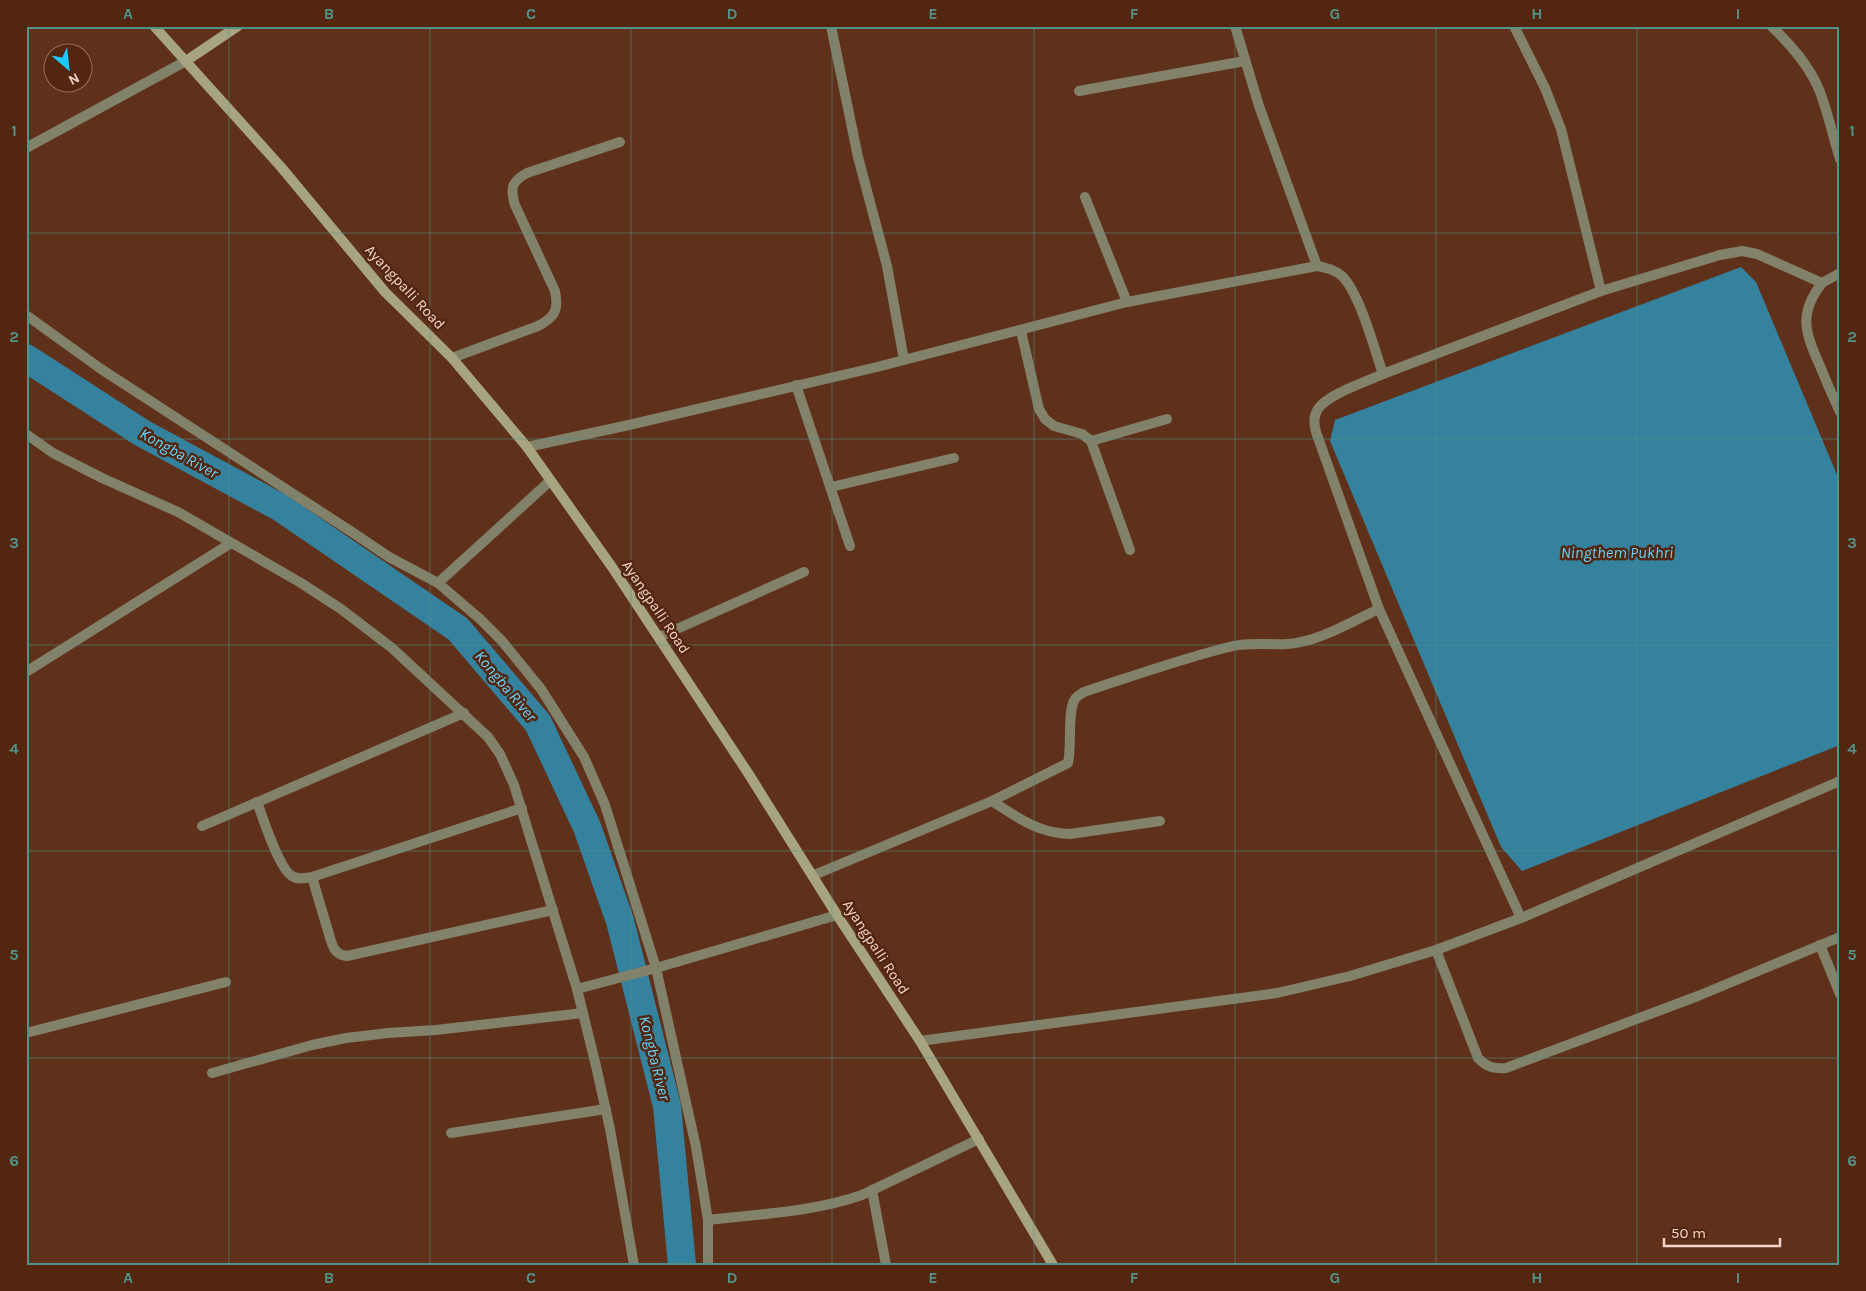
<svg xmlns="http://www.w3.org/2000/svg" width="1866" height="1291" font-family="Karla,sans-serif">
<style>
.water{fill:#34829e}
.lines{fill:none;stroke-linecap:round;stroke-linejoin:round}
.river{stroke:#34829e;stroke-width:28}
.street{stroke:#82816a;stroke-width:10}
.secondary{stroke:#a7a581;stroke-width:10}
.grid{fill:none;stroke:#539289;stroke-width:1;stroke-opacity:0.55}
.labels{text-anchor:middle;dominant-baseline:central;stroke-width:5;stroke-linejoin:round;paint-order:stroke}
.street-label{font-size:15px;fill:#f2d4c8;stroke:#532610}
.water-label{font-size:16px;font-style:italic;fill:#65d4fd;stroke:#532610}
.neatline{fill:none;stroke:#539289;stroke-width:2}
.grid-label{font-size:16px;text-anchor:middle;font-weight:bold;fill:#539289}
</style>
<rect width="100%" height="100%" fill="#5f311b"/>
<polygon class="water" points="1741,267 1756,282 1840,482 1840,745 1522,871 1501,847 1330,441 1335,420"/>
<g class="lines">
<polyline class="river" points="26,358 142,433 281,508 458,629 538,723 587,827 620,921 667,1106 682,1265"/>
<g class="street">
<polyline points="831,26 858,157 887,266 904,360"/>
<polyline points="1235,26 1259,106 1317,266"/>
<polyline points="1514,26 1545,88 1561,129 1601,291"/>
<path d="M1771,26C1791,45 1810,66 1820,92C1828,113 1833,137 1840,159"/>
<polyline points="1079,91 1245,61"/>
<polyline points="26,148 186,61"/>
<polyline points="1085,197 1127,302"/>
<path d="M1822,283C1798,314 1805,332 1820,366C1826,381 1833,397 1840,412"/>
<polyline points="26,315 101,369 352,532 389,557 438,583 480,619 502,641 541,689 584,757 605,805 656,968 577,989"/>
<polyline points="1021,331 1039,409 1045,419 1054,426 1082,434 1091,441 1130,550"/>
<path d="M452,358L538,326C555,317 559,310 555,291L515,205C510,188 511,182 527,173L620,142"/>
<path d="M1383,374C1366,382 1328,394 1318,409C1313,417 1314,424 1316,432L1379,609L1521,918"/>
<polyline points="796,385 850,546"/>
<polyline points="26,434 53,453 102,478 178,512 301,583 341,609 392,648 488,737 500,754 514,785 577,989 596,1066 610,1129 634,1265"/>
<polyline points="1091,441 1167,419"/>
<path d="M527,447L629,425L877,367L1127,302L1317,266C1326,268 1334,269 1342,276C1360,294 1374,348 1383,374L1601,291L1720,255L1742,251L1757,254L1822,283L1840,273"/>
<polyline points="831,487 954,458"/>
<polyline points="438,583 550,481"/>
<polyline points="659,637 804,572"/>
<polyline points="26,672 231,543"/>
<path d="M992,801C1018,818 1038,833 1070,834L1160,821"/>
<path d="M257,802C263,818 279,869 292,876C298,880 305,878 312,877L522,808"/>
<polyline points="202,826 464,713"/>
<path d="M814,875L992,801L1068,763C1072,747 1067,711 1075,699C1077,696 1081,694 1084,692C1133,676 1183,658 1233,646C1251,642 1268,645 1287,644C1319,642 1350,622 1379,609"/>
<path d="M312,877L331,941C334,950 337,955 347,956L553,910"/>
<polyline points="1820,945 1840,994"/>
<path d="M1436,950L1478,1058C1487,1067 1493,1069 1506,1068L1698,996L1840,937"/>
<polyline points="26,1033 226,982"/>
<polyline points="920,1041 1277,993 1350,976 1436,950 1521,918 1840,781"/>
<polyline points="212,1073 312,1045 346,1038 388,1033 436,1030 583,1013"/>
<polyline points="451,1133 606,1109"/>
<polyline points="872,1190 886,1265"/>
<path d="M708,1220C759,1214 813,1212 862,1195L979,1139"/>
<polyline points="708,1265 708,1220 696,1147 656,968 837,915"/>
</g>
<g class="secondary">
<polyline points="154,26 281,167 385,292 452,358 527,447 612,567 748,773 837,915 920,1041 1053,1265"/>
<polyline points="186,61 238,26"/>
</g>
</g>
<path class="grid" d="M229,26V1265M430,26V1265M631,26V1265M832,26V1265M1034,26V1265M1235,26V1265M1436,26V1265M1637,26V1265M26,233H1840M26,439H1840M26,645H1840M26,851H1840M26,1058H1840"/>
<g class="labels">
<g class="street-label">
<text transform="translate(405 287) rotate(47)">Ayangpalli Road</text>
<text transform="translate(656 607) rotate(56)">Ayangpalli Road</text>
<text transform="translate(876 947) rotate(57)">Ayangpalli Road</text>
</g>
<g class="water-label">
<text transform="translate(179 453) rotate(29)">Kongba River</text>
<text x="1617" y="552">Ningthem Pukhri</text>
<text transform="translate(506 686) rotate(50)">Kongba River</text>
<text transform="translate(655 1058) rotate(76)">Kongba River</text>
</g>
</g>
<rect width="1866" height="1291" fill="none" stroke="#532610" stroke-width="55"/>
<g transform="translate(68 68) rotate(152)"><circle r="24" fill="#532610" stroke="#936c5a"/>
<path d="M0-4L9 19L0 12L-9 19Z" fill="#1bc9fc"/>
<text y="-8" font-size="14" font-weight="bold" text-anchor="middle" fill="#f2d4c8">N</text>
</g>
<path d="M1664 1238v8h116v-8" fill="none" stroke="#f2d4c8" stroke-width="2.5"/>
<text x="1671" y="1238" font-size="15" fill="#f2d4c8" stroke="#532610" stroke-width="4" paint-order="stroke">50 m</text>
<rect x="28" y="28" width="1810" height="1236" class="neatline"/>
<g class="grid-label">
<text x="128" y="19">A</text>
<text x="329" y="19">B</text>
<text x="531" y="19">C</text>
<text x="732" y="19">D</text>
<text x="933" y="19">E</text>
<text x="1134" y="19">F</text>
<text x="1335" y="19">G</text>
<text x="1537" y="19">H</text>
<text x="1738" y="19">I</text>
<text x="14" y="136">1</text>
<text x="1852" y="136">1</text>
<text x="14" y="342">2</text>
<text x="1852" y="342">2</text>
<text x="14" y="548">3</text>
<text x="1852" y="548">3</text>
<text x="14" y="754">4</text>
<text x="1852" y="754">4</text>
<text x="14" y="960">5</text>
<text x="1852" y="960">5</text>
<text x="14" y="1166">6</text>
<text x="1852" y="1166">6</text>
<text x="128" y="1283">A</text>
<text x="329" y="1283">B</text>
<text x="531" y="1283">C</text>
<text x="732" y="1283">D</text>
<text x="933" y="1283">E</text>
<text x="1134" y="1283">F</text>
<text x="1335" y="1283">G</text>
<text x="1537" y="1283">H</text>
<text x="1738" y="1283">I</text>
</g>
</svg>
